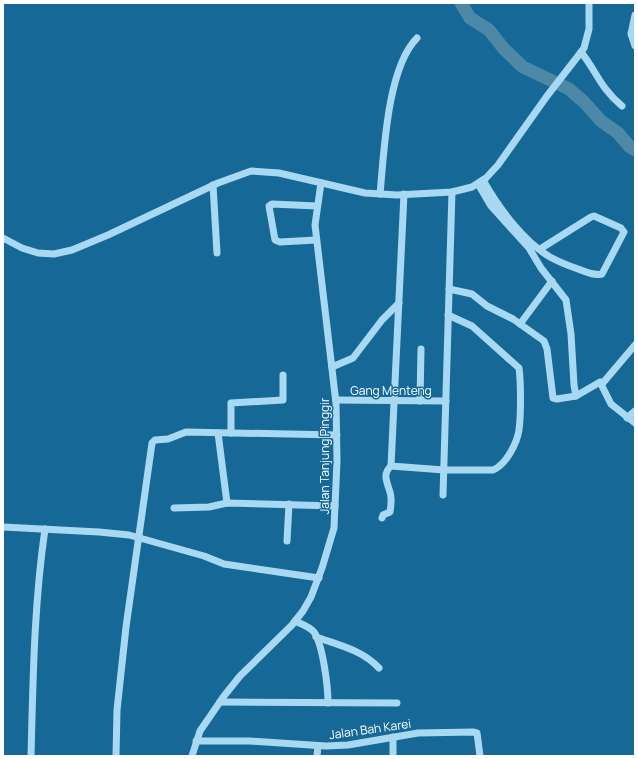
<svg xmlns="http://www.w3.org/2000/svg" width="638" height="759" font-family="Manrope,sans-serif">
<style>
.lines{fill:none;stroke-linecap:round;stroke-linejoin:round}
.river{stroke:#4e88a7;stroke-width:13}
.minor{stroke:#a9d9f2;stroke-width:7}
.labels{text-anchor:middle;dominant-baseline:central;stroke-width:3;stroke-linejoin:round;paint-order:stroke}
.street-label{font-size:12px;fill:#fff;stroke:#166997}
</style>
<rect width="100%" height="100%" fill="#166997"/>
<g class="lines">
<polyline class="river" points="461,3 470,18 489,30 504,49 523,67 569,89 584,102 601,121 618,133 629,146 635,150"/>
<g class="minor">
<polyline points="635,15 631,34 635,46"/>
<path d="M581,52C597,72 600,88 622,106"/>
<path d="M483,180C498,207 523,241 550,257C559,262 569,266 578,269C586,272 594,276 602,274L624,232L621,228L594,216L591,217L540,249"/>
<polyline points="478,184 491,206 529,248 541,268 566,300 571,334 574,385 576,396 600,382 611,404 635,423"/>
<polyline points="213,185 217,253"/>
<path d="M380,194C384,153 387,68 417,38"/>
<path d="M404,194L391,466L444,470H493C506,465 517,443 519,430C521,415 521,383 519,368L472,326L448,315"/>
<polyline points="3,238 22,248 38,253 54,254 72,250 108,235 218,183 251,171 279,173 365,193 397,195 452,192 472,187 486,178 498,165 547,96 578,56 584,48 589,29 589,3"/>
<polyline points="316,240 280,242 275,240 269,206 272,204 317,206"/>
<polyline points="449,289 472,294 487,306 513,319 544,341 547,349 553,398 557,399 576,396"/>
<polyline points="520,324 552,281"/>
<polyline points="332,367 353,358 382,320 399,303"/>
<polyline points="602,384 635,345"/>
<polyline points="336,400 446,401"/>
<polyline points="420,401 421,349"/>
<polyline points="627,418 635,411"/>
<polyline points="218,433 227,503"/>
<polyline points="231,433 231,403 283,400 283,375"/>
<polyline points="443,495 452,192"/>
<polyline points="174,508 209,507 227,503 335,506"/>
<path d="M382,518L383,515L390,512C391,506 392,498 390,492C387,482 382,474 391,466"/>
<polyline points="3,527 99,532 129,535 204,556 224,564 319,578"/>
<polyline points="287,541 289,504"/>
<path d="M295,621C301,624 309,626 314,632C323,645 328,687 328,703"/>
<path d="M316,637C339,645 362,650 379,668"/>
<polyline points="220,702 397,703"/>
<polyline points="196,741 250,741 326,746 348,745 418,733 473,732 477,733 480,756"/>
<path d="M31,756C33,680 34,604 45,529"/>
<polyline points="116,756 117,710 126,627 152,443 155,440 168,439 186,432 337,435"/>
<polyline points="192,756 200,731 224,696 240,676 292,625 303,611 311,597 322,568 334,528 337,461 336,403 315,225 321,183"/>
<polyline points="317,756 318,746"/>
<polyline points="393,756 393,737"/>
</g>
</g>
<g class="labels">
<g class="street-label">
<text x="391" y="390">Gang Menteng</text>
<text transform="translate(324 456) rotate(-90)">Jalan Tanjung Pinggir</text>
<text transform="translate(370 729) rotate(-8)">Jalan Bah Karei</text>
</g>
</g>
<rect width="638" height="759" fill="none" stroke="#ffffff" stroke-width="8"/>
</svg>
